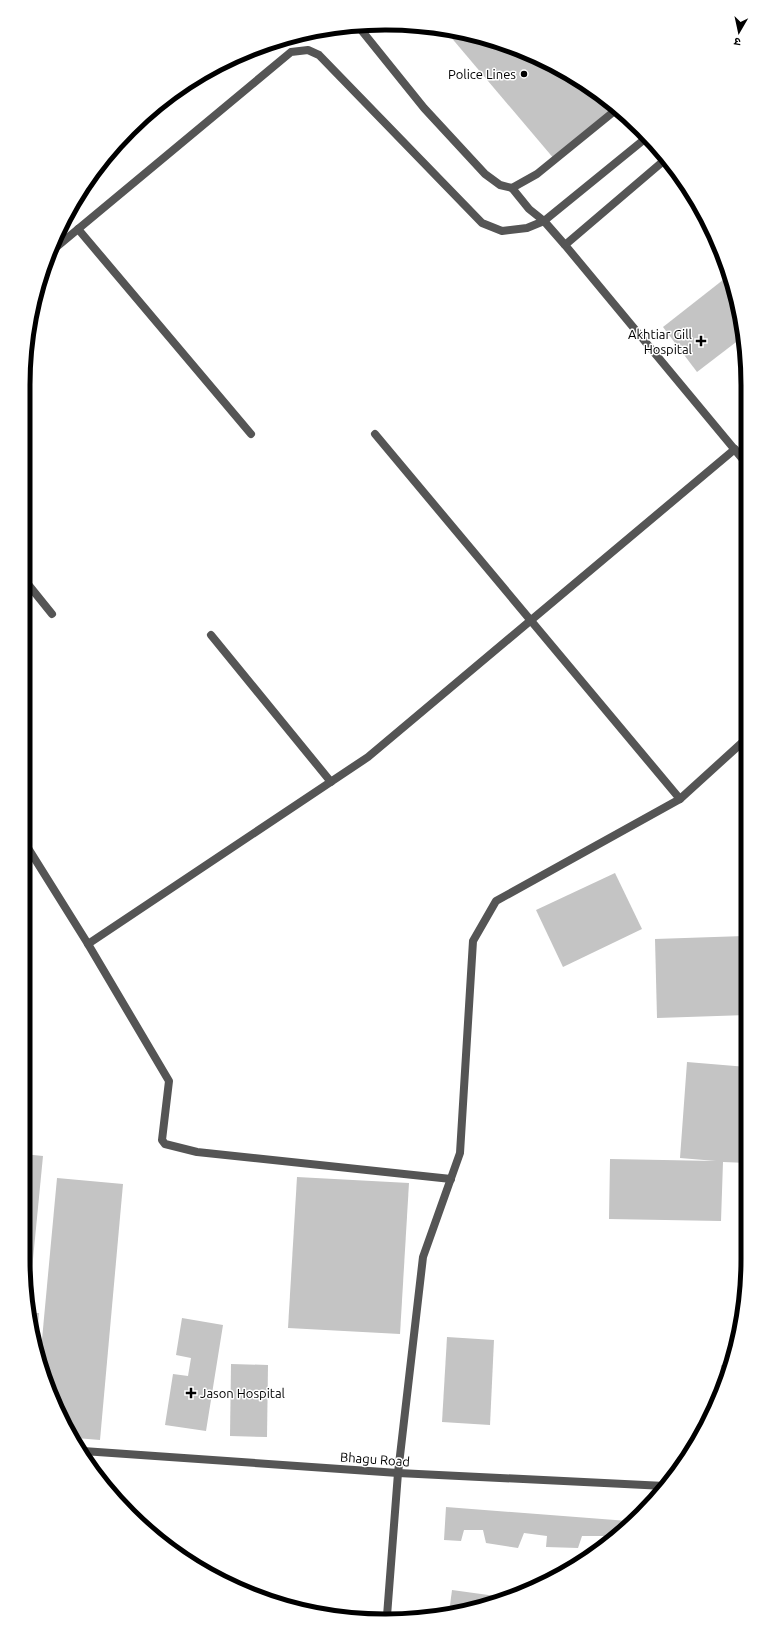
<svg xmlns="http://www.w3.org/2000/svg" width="771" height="1644" font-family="Ubuntu,'Noto Sans Devanagari',sans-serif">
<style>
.building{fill:#c4c4c4}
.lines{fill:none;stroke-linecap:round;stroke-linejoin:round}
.minor{stroke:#555;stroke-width:8}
.tertiary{stroke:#555;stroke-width:8}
.poi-dot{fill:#000;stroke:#fff;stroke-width:1.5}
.labels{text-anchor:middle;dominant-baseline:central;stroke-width:3;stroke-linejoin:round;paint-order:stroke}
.poi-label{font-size:13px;fill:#000;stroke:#fff;text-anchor:end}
.street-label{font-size:13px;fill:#000;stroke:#fff}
.rim{fill:none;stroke:#000;stroke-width:5}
</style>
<rect width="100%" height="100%" fill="#fff"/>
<g class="building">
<polygon points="444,29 456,30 524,51 606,98 616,108 555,160"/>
<polygon points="728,276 744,336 697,372 663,327"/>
<polygon points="23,615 29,626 23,628"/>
<polygon points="615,873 642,929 563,967 536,910"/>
<polygon points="744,936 747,1015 657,1018 655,939"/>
<polygon points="687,1062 747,1067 748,1163 723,1162 721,1221 609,1219 610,1159 716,1161 680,1158"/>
<polygon points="23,1154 43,1156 30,1290 28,1289 23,1258"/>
<polygon points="297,1177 409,1183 400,1334 288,1328"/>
<polygon points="57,1178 123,1184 100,1440 76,1438 42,1375 40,1361"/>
<polygon points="32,1313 39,1313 37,1339 36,1339"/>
<polygon points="182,1318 223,1325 206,1431 165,1425 173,1374 188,1376 191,1358 176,1355"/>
<polygon points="447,1337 494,1340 490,1425 442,1422"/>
<polygon points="231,1364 268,1365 267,1437 230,1436"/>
<polygon points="721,1365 730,1366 719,1399"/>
<polygon points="446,1507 628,1521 627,1527 605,1547 606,1536 582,1536 578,1548 546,1547 547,1536 524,1533 518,1548 486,1543 483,1530 464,1530 461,1541 444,1540"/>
<polygon points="452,1590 503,1597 449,1613"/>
</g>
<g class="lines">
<g class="minor">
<polyline points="358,26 424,108 485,174 500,185 512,188 537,174 617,109"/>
<polyline points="125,135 168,97"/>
<polyline points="512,188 529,209 544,221 565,245 745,462"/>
<polyline points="78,229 251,434"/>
<polyline points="565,245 667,158"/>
<polyline points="48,254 291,52 308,50 319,55 482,223 502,231 527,228 544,221 646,138"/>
<polyline points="375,434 680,799"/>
<polyline points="23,578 52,614"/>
<polyline points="211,635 331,782"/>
<polyline points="23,840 88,944 169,1081 162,1140 165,1144 197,1152 451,1179"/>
<polyline points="88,944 368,757 735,449"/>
<polyline points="398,1473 423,1257 460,1153 473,941 496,901 680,799 746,739"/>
</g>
<g class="tertiary">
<polyline points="83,1451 398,1473 665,1486"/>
<polyline points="387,1616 398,1473"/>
</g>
</g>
<g class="poi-dot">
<circle cx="524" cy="74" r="4"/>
<path d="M699 335h4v4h4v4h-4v4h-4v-4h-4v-4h4z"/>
<path d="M189 1387h4v4h4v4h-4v4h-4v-4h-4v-4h4z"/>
</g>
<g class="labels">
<g class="poi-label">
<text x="516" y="74">Police Lines</text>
<text x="692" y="334">Akhtiar Gill<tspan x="692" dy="15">Hospital</tspan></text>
<text x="200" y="1393" text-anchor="start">Jason Hospital</text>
</g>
<g class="street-label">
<text transform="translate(375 1459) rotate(4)">Bhagu Road</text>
</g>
</g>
<path d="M0 0H771V1644H0ZM385 30H386A355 355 0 0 1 741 385V1259A355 355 0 0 1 386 1614H385A355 355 0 0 1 30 1259V385A355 355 0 0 1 385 30Z" fill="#fff" fill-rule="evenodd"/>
<path class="rim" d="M385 30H386A355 355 0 0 1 741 385V1259A355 355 0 0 1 386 1614H385A355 355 0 0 1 30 1259V385A355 355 0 0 1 385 30Z"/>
<g transform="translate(739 32) rotate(189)" stroke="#ffffff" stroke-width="3" paint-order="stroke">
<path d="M0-3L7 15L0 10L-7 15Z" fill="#000000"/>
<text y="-6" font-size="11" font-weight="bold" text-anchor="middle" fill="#000000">उ</text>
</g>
</svg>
